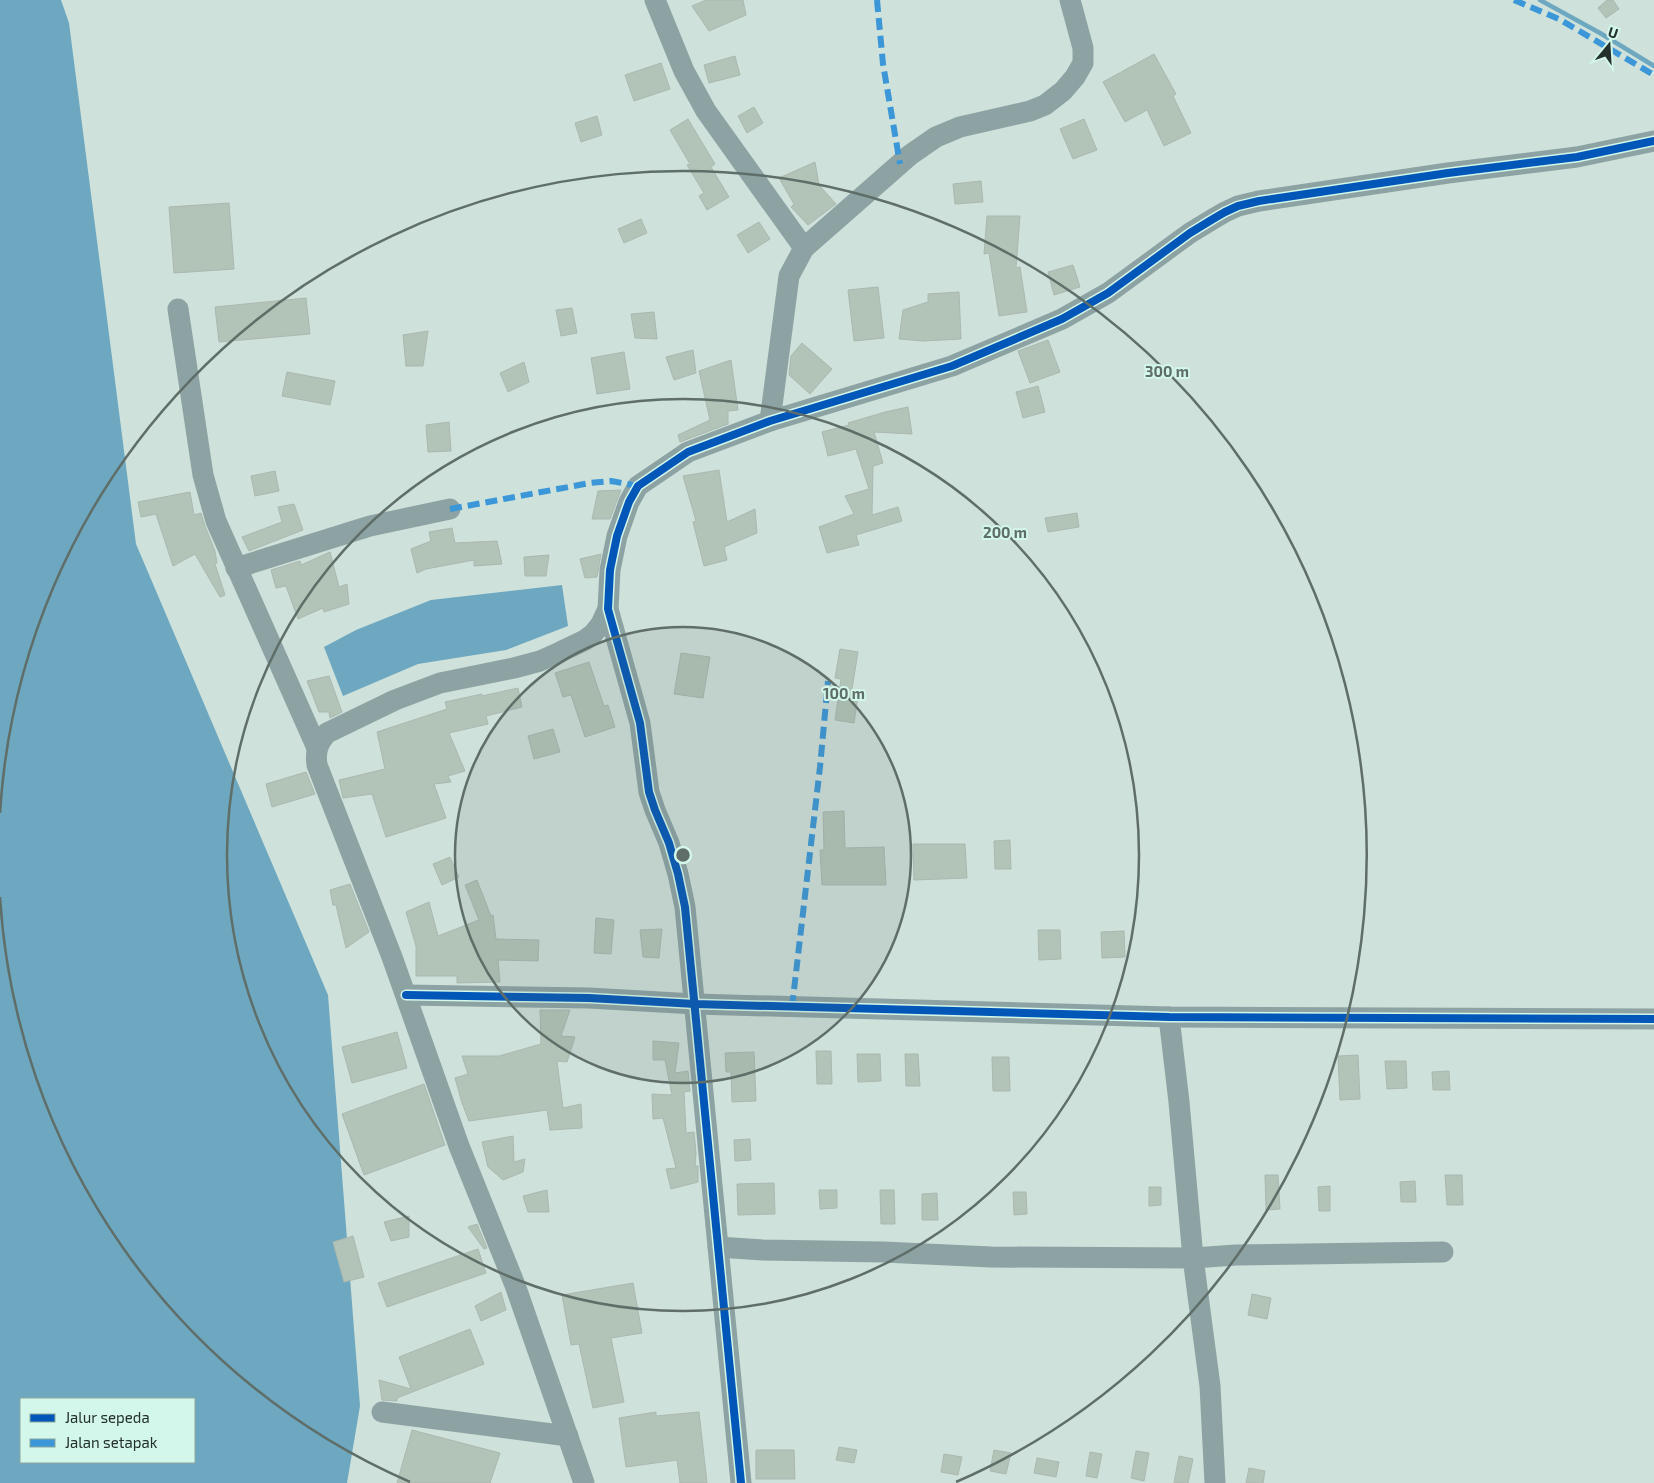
<svg xmlns="http://www.w3.org/2000/svg" width="1654" height="1483" font-family="'Exo 2',sans-serif">
<style>
.water{fill:#6da8c0;fill-rule:evenodd}
.lines{fill:none;stroke-linecap:round;stroke-linejoin:round}
.stream{stroke:#6da8c0;stroke-width:4.5}
.building{fill:#b2c4b7;stroke:#abb8b1}
.minor{stroke:#8da3a3;stroke-width:21}
.quiet{stroke:#3b97d7;stroke-width:6;stroke-dasharray:12 6;stroke-linecap:butt}
.cycleway-casing{stroke:#d3f7ea;stroke-width:11}
.cycleway{stroke:#0057b8;stroke-width:8}
.ring{fill:none;stroke:#5f6e69;stroke-width:2.5}
.centre{fill:#5f6e69;stroke:#d3f7ea;stroke-width:2.5}
.ring-label{font-size:15px;text-anchor:middle;font-weight:bold;fill:#5f6e69;stroke:#d3f7ea;stroke-width:4;stroke-linejoin:round;paint-order:stroke}
</style>
<rect width="100%" height="100%" fill="#cee1da"/>
<g class="water">
<path d="M0,0H61L69,23L136,544L328,995L360,1406L347,1483H0ZM21,1399H194V1462H21Z"/>
<polygon points="562,585 568,626 506,650 418,664 343,696 324,647 356,630 431,600"/>
</g>
<g class="lines">
<polyline class="stream" points="1540,0 1600,33 1654,66"/>
</g>
<g class="building">
<polygon points="706,0 743,0 746,15 709,31 692,6"/>
<polygon points="1607,0 1613,0 1619,9 1606,18 1598,8"/>
<polygon points="1154,54 1176,94 1173,96 1191,133 1164,146 1147,110 1125,122 1103,82"/>
<polygon points="735,56 740,75 709,83 704,65"/>
<polygon points="661,63 670,89 634,101 625,75"/>
<polygon points="754,107 763,123 747,133 738,116"/>
<polygon points="597,116 602,135 581,142 575,123"/>
<polygon points="688,119 715,164 711,167 729,197 707,210 699,196 704,193 687,165 690,164 670,130"/>
<polygon points="1084,119 1097,150 1073,159 1060,129"/>
<polygon points="815,162 819,185 836,204 808,225 791,207 794,204 779,178"/>
<polygon points="981,181 983,202 955,204 953,184"/>
<polygon points="229,203 234,269 174,273 169,207"/>
<polygon points="987,216 1020,216 1016,268 1020,267 1027,312 999,316 989,253 984,254"/>
<polygon points="641,219 647,233 624,243 618,229"/>
<polygon points="759,222 770,239 748,253 737,235"/>
<polygon points="1073,265 1080,287 1054,295 1048,272"/>
<polygon points="878,287 884,338 854,341 848,290"/>
<polygon points="959,292 961,339 923,341 899,339 903,310 928,302 928,294"/>
<polygon points="306,298 310,334 219,342 215,307"/>
<polygon points="572,308 577,333 561,336 556,310"/>
<polygon points="654,312 657,339 635,338 631,314"/>
<polygon points="428,331 423,366 406,366 403,335"/>
<polygon points="1048,340 1060,372 1030,383 1018,351"/>
<polygon points="802,343 832,369 810,394 789,375 791,356"/>
<polygon points="693,350 696,373 674,380 666,357"/>
<polygon points="624,352 630,389 597,394 591,358"/>
<polygon points="731,360 738,410 728,411 728,424 680,442 678,435 710,420 699,371"/>
<polygon points="524,362 529,382 508,392 500,373"/>
<polygon points="287,372 335,381 330,405 282,396"/>
<polygon points="1038,386 1045,412 1023,418 1016,392"/>
<polygon points="908,407 912,434 874,432 883,463 873,466 872,515 898,507 902,521 856,535 859,545 827,553 819,527 854,514 845,496 869,489 856,449 828,456 822,432 849,425 848,423 885,412"/>
<polygon points="449,422 451,451 428,452 426,425"/>
<polygon points="719,470 727,522 755,509 757,533 724,547 727,560 704,566 693,522 696,521 683,476"/>
<polygon points="275,471 279,491 255,496 251,476"/>
<polygon points="621,490 610,519 592,519 598,491"/>
<polygon points="190,492 194,515 201,513 205,526 215,551 217,563 215,564 225,595 220,597 195,554 173,566 156,514 141,517 138,502"/>
<polygon points="294,504 303,530 249,551 242,537 282,522 278,507"/>
<polygon points="1077,513 1079,527 1048,532 1045,518"/>
<polygon points="452,528 455,543 497,541 502,564 474,566 474,560 426,569 417,573 411,549 431,541 429,532"/>
<polygon points="330,552 339,587 347,584 349,604 324,612 323,608 298,619 286,586 276,588 271,570 300,561 301,565"/>
<polygon points="601,554 597,577 585,578 580,559"/>
<polygon points="549,555 546,576 525,576 524,557"/>
<polygon points="840,649 858,652 851,695 858,696 854,723 835,720 841,679 835,678"/>
<polygon points="681,653 710,657 703,698 674,694"/>
<polygon points="589,662 604,706 608,705 615,727 585,737 571,695 563,697 555,673"/>
<polygon points="329,676 342,712 330,718 329,712 319,712 307,681"/>
<polygon points="518,688 522,707 486,716 488,724 449,733 465,771 448,776 451,782 434,784 446,818 386,837 372,794 343,798 339,780 385,769 377,732 447,709 445,702 482,694 482,696"/>
<polygon points="553,729 560,752 534,759 528,736"/>
<polygon points="306,772 315,794 272,807 266,784"/>
<polygon points="844,811 845,848 884,847 886,885 822,885 820,850 824,850 823,812"/>
<polygon points="1010,840 1011,869 995,869 994,841"/>
<polygon points="913,844 965,844 967,878 914,880"/>
<polygon points="450,857 459,877 442,885 433,864"/>
<polygon points="477,880 491,916 493,915 496,939 539,940 538,961 498,960 500,982 457,983 457,976 416,976 416,946 406,912 429,902 438,936 479,920 465,885"/>
<polygon points="350,884 369,932 346,948 336,905 333,905 330,890"/>
<polygon points="596,918 614,920 611,954 594,953"/>
<polygon points="662,929 659,958 643,957 640,930"/>
<polygon points="1038,930 1060,930 1061,959 1039,960"/>
<polygon points="1124,931 1125,957 1102,958 1101,932"/>
<polygon points="540,1010 570,1010 561,1036 575,1037 567,1062 557,1061 563,1108 581,1104 582,1128 550,1130 547,1110 469,1121 462,1103 455,1078 468,1074 462,1056 499,1056 541,1044"/>
<polygon points="397,1032 407,1068 352,1083 342,1047"/>
<polygon points="653,1041 679,1043 675,1073 688,1071 690,1091 684,1092 686,1133 694,1132 696,1153 695,1166 698,1166 698,1182 671,1189 666,1169 676,1168 663,1118 653,1119 652,1094 672,1095 665,1060 653,1060"/>
<polygon points="816,1051 831,1051 832,1084 817,1084"/>
<polygon points="754,1052 756,1101 732,1102 731,1072 726,1072 725,1053"/>
<polygon points="857,1054 880,1054 881,1081 858,1082"/>
<polygon points="905,1054 918,1054 920,1086 906,1086"/>
<polygon points="1358,1055 1360,1099 1340,1100 1338,1056"/>
<polygon points="992,1057 1009,1057 1010,1091 993,1091"/>
<polygon points="1385,1061 1406,1061 1407,1088 1387,1089"/>
<polygon points="1449,1071 1450,1090 1433,1090 1432,1072"/>
<polygon points="424,1084 445,1145 364,1175 342,1114"/>
<polygon points="513,1136 514,1162 525,1159 523,1172 503,1180 488,1167 482,1142"/>
<polygon points="750,1139 751,1160 735,1161 734,1140"/>
<polygon points="1265,1175 1278,1175 1280,1209 1266,1210"/>
<polygon points="1445,1175 1462,1175 1463,1205 1447,1205"/>
<polygon points="1415,1181 1416,1202 1401,1202 1400,1182"/>
<polygon points="774,1183 775,1214 738,1215 737,1184"/>
<polygon points="1330,1186 1330,1211 1319,1211 1318,1187"/>
<polygon points="1149,1187 1161,1187 1161,1205 1149,1206"/>
<polygon points="547,1190 549,1212 528,1212 523,1196"/>
<polygon points="819,1190 837,1190 837,1208 820,1209"/>
<polygon points="880,1190 894,1190 895,1224 881,1224"/>
<polygon points="1013,1192 1026,1192 1027,1214 1014,1215"/>
<polygon points="937,1193 938,1220 922,1220 922,1194"/>
<polygon points="409,1216 409,1237 391,1241 384,1222"/>
<polygon points="477,1224 487,1248 484,1249 468,1227"/>
<polygon points="353,1236 364,1277 344,1282 333,1242"/>
<polygon points="478,1249 486,1273 387,1307 378,1283"/>
<polygon points="633,1283 642,1333 611,1338 624,1402 593,1408 579,1344 571,1345 562,1295"/>
<polygon points="501,1292 506,1310 481,1321 475,1306"/>
<polygon points="1252,1294 1271,1298 1267,1319 1248,1315"/>
<polygon points="470,1329 484,1364 397,1398 397,1401 382,1400 379,1380 411,1389 399,1357"/>
<polygon points="656,1412 656,1416 699,1412 707,1483 680,1483 677,1460 626,1467 619,1418"/>
<polygon points="412,1430 500,1453 490,1483 397,1483"/>
<polygon points="839,1447 857,1450 854,1463 836,1460"/>
<polygon points="756,1450 794,1450 795,1479 756,1479"/>
<polygon points="994,1450 1011,1453 1006,1474 990,1471"/>
<polygon points="1136,1451 1149,1453 1144,1481 1131,1478"/>
<polygon points="1090,1452 1102,1454 1097,1478 1086,1476"/>
<polygon points="944,1454 962,1457 958,1475 941,1472"/>
<polygon points="1179,1456 1193,1459 1188,1483 1174,1483"/>
<polygon points="1037,1458 1059,1462 1056,1477 1034,1473"/>
<polygon points="1249,1468 1265,1471 1263,1483 1246,1483"/>
</g>
<g class="lines">
<g class="minor">
<polyline points="655,0 684,71 706,111 804,248"/>
<polyline points="178,309 203,475 216,521 317,748"/>
<polyline points="770,421 789,276 804,248 910,155 936,137 960,127 1030,111 1045,105 1063,91 1075,77 1083,63 1083,48 1070,0"/>
<polyline points="236,568 370,526 450,509"/>
<polyline points="406,995 589,998 695,1004 1169,1017 1654,1019"/>
<polyline points="1169,1017 1179,1102 1193,1258 1210,1386 1215,1483"/>
<polyline points="718,1247 763,1250 883,1252 991,1257 1193,1258 1236,1255 1443,1252"/>
<polyline points="382,1412 568,1436"/>
<path d="M584,1483L515,1285L459,1146L392,957L317,765C315,751 318,743 327,733L395,700L440,683L514,668L540,661L560,652L585,640L593,634L601,624L608,609"/>
<polyline points="741,1483 685,907 678,874 669,843 655,810 649,792 640,723 608,609 610,570 617,536 629,502 638,486 688,452 770,421 952,366 1062,319 1108,293 1190,233 1213,219 1225,212 1238,206 1259,201 1448,173 1577,157 1654,141"/>
</g>
<g class="quiet">
<polyline points="877,0 883,64 900,164"/>
<polyline points="1514,0 1559,19 1654,75"/>
<polyline points="450,509 590,483 611,481 638,486"/>
<polyline points="792,1007 820,767 828,681"/>
</g>
<g class="cycleway-casing">
<g id="cycleway">
<polyline points="406,995 589,998 695,1004 1169,1017 1654,1019"/>
<polyline points="741,1483 685,907 678,874 669,843 655,810 649,792 640,723 608,609 610,570 617,536 629,502 638,486 688,452 770,421 952,366 1062,319 1108,293 1190,233 1213,219 1225,212 1238,206 1259,201 1448,173 1577,157 1654,141"/>
</g>
</g>
<use href="#cycleway" class="cycleway"/>
</g>
<circle cx="683" cy="855" r="228" fill="#5f6e69" fill-opacity=".12"/>
<g class="ring">
<circle cx="683" cy="855" r="228"/>
<circle cx="683" cy="855" r="456"/>
<path d="M410 1482A684 684 0 0 1 0 897M0 813A684 684 0 1 1 956 1482"/>
</g>
<circle cx="683" cy="855" r="8" class="centre"/>
<g class="ring-label">
<text x="1167" y="377">300 m</text>
<text x="1005" y="538">200 m</text>
<text x="844" y="699">100 m</text>
</g>
<rect x="20" y="1398" width="175" height="65" fill="#d3f7ea" stroke="#8da79e"/>
<rect x="30" y="1414" width="25" height="8" fill="#0057b8" stroke="#8da79e"/>
<text x="65" y="1423" font-size="15" fill="#23302c">Jalur sepeda</text>
<rect x="30" y="1439" width="25" height="8" fill="#3b97d7" stroke="#8da79e"/>
<text x="65" y="1448" font-size="15" fill="#23302c">Jalan setapak</text>
<g transform="translate(1609 45) rotate(18)" stroke="#d3f7ea" stroke-width="4" paint-order="stroke">
<path d="M0-4L9 19L0 12L-9 19Z" fill="#23302c"/>
<text y="-8" font-size="14" font-weight="bold" text-anchor="middle" fill="#23302c">U</text>
</g>
</svg>
